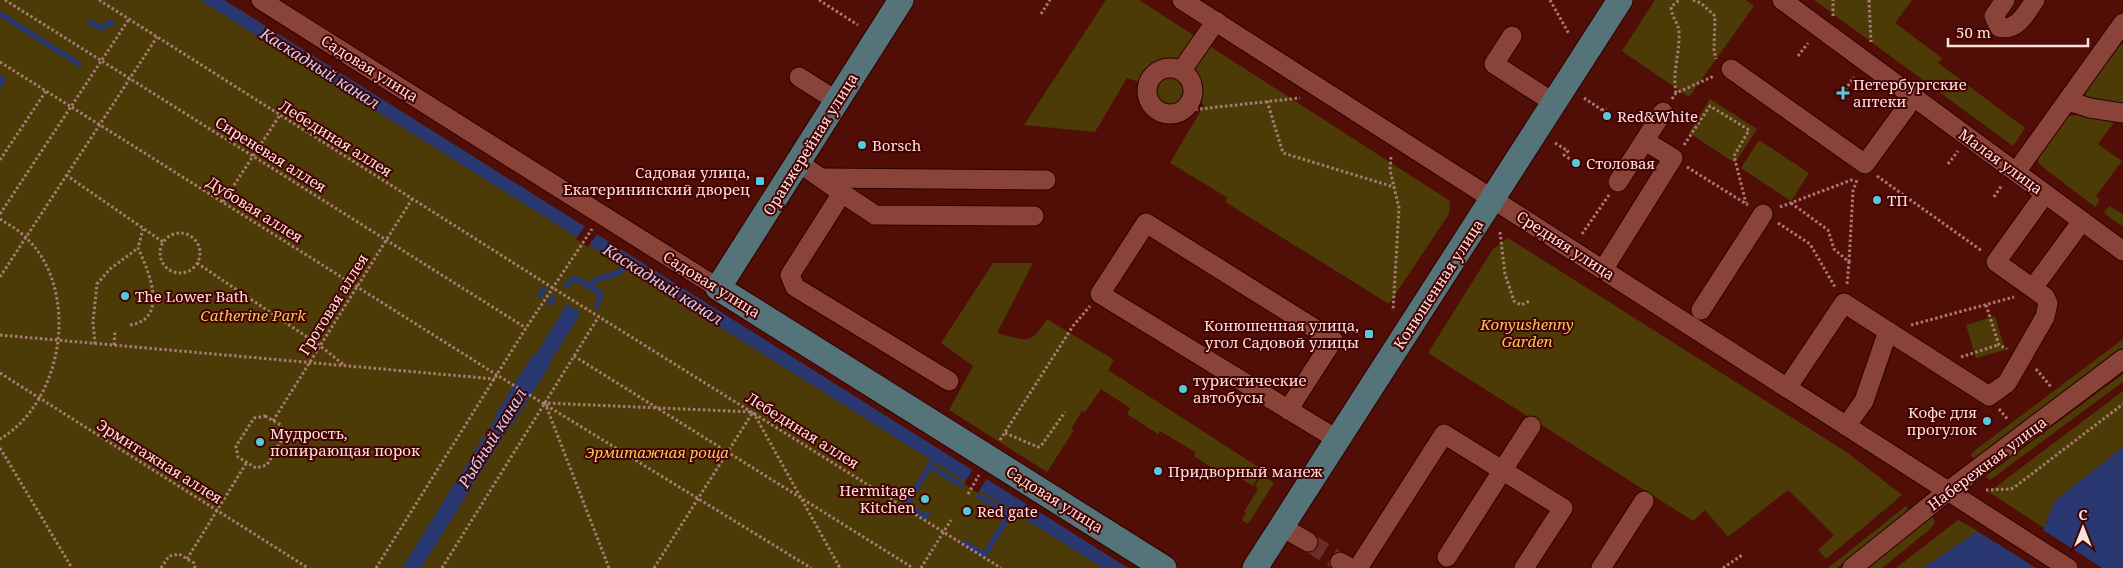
<svg xmlns="http://www.w3.org/2000/svg" width="2123" height="568" font-family="'Noto Serif',serif">
<style>
.green{fill:#4c3b06}
.water{fill:#293871}
.pier{fill:#500e07}
.lines{fill:none;stroke-linecap:round;stroke-linejoin:round}
.stream{stroke:#293871;stroke-width:5.5}
.canal{stroke:#293871;stroke-width:20}
.minor-tunnel{stroke:#6a2e27;stroke-width:19;stroke-dasharray:19 9;stroke-linecap:butt}
.minor-casing{stroke:#2d0000;stroke-width:21}
.major-casing{stroke:#2d0000;stroke-width:27}
.path{stroke:#a87b75;stroke-width:3;stroke-dasharray:2.5 2.5;stroke-linecap:butt}
.minor{stroke:#8a4339;stroke-width:19}
.major{stroke:#55747a;stroke-width:25}
.poi-dot{fill:#54cadd;stroke:#440100;stroke-width:2}
.labels{text-anchor:middle;dominant-baseline:central;stroke-width:4;stroke-linejoin:round;paint-order:stroke}
.street-label{font-size:15px;fill:#fbe1dc;stroke:#440100}
.poi-label{font-size:15px;fill:#fbe1dc;stroke:#440100;text-anchor:start}
.park-label{font-size:15px;font-style:italic;fill:#edc960;stroke:#440100}
.water-label{font-size:16px;font-style:italic;fill:#c3cff3;stroke:#440100}
</style>
<rect width="100%" height="100%" fill="#500e07"/>
<g class="green">
<polygon points="0,0 224,0 1128,568 0,568"/>
<path d="M1106,0H1139L1198,38L1178,62C1154,61 1156,75 1139,82L1127,78L1095,132L1024,125Z"/>
<polygon points="1655,0 1746,0 1754,6 1689,97 1622,51"/>
<polygon points="1814,0 1912,0 1895,23 1942,58 1938,63 2025,128 2013,146"/>
<polygon points="2123,44 2123,104 2088,98 2082,89 2116,45"/>
<polygon points="1208,45 1450,201 1449,214 1389,304 1225,202 1228,198 1170,163 1204,105 1197,98 1198,86 1191,70"/>
<circle cx="1170" cy="91" r="17"/>
<polygon points="1710,99 1757,129 1735,163 1689,133"/>
<polygon points="2082,115 2115,121 2098,144 2122,161 2096,196 2100,200 2095,207 2039,164 2037,153 2066,116"/>
<polygon points="1759,140 1809,173 1791,201 1741,168"/>
<polygon points="2109,206 2123,214 2123,227 2104,213"/>
<polygon points="1508,238 1848,453 1902,495 1826,559 1818,550 1834,535 1788,490 1728,537 1705,510 1693,521 1428,353 1493,249"/>
<path d="M993,263H1033L997,333C1026,340 1029,347 1047,319L1114,360L1108,370L1263,470L1253,486L1228,470L1224,476L1194,456L1195,452L1160,431L1158,434L1127,414L1130,408L1101,389L1085,412L1082,411L1071,429L1074,430L1047,472L949,410L973,366L941,343Z"/>
<polygon points="1995,316 2005,350 1976,358 1966,325"/>
<polygon points="2123,339 2123,348 1973,459 1971,454 1974,451"/>
<polygon points="2123,374 2123,382 1990,480 1985,476"/>
<polygon points="2123,391 2123,447 2055,501 2044,528 1989,492"/>
<polygon points="1262,475 1274,483 1248,524 1242,520 1246,513 1244,512 1258,489 1255,486"/>
<polygon points="1906,506 1908,510 1837,568 1828,568"/>
<polygon points="1932,516 1935,523 1929,530 1882,568 1869,568"/>
<polygon points="1958,520 1978,531 1923,568 1896,568"/>
</g>
<g class="water">
<polygon points="200,0 224,0 1128,568 1103,568"/>
<polygon points="567,304 581,313 533,390 519,382"/>
<polygon points="513,390 527,399 421,568 402,568"/>
<polygon points="2123,447 2123,568 2102,568 2043,530 2055,501"/>
<polygon points="1978,531 2036,568 1923,568"/>
</g>
<g class="pier">
<polygon points="585,226 597,234 588,247 576,239"/>
<polygon points="973,469 987,478 978,493 964,484"/>
<polygon points="1979,529 2037,566 2038,568 1975,530"/>
<polygon points="2041,529 2094,563 2102,568 2093,565 2042,533"/>
</g>
<g class="lines">
<g class="stream">
<polyline points="0,14 79,64"/>
<polyline points="90,22 101,28 112,22"/>
<polyline points="0,78 3,80 0,85"/>
<polyline points="566,285 575,278 601,293 597,306"/>
<polyline points="587,287 598,279 616,274 630,264"/>
<polyline points="540,295 544,289"/>
<polyline points="549,303 553,298"/>
<polyline points="930,466 961,485"/>
<polyline points="979,496 1009,515"/>
<polyline points="927,514 925,517 906,504 933,461"/>
<polyline points="965,543 984,555 1012,511"/>
</g>
<polyline class="canal" points="505,418 540,362"/>
<polyline class="minor-tunnel" points="1308,542 1340,562"/>
<g class="minor-casing">
<g id="minor">
<polyline points="261,0 718,288"/>
<polyline points="1182,0 2068,568"/>
<polyline points="1782,0 2123,251"/>
<path d="M2005,0L1994,16L1999,27C2017,32 2026,13 2035,0"/>
<polyline points="1512,36 1494,64 1554,103"/>
<circle cx="1170" cy="91" r="23"/>
<polyline points="1731,69 1865,164 1914,97"/>
<polyline points="1182,70 1216,21"/>
<polyline points="799,77 837,101"/>
<polyline points="2068,101 2090,108 2123,113"/>
<polyline points="798,162 842,193 790,275 795,287 949,381"/>
<polyline points="2016,172 2123,23"/>
<polyline points="822,178 1046,180"/>
<polyline points="1618,182 1663,112"/>
<polyline points="842,193 875,215 1034,216"/>
<polyline points="1603,270 1673,158 1645,141"/>
<polyline points="2033,288 2082,221"/>
<polyline points="1701,310 1763,214"/>
<polyline points="1787,388 1844,303 1989,396 2007,383 2045,317 2048,303 2045,297 1996,262 2045,194"/>
<polyline points="1288,410 1333,340 1146,223 1100,294 1338,440"/>
<polyline points="1846,426 1864,401 1888,331"/>
<polyline points="1282,527 1308,542"/>
<polyline points="1447,557 1531,426"/>
<polyline points="1340,562 1351,568"/>
<polyline points="1358,568 1444,434 1563,508 1524,568"/>
<polyline points="1601,568 1644,501"/>
<polyline points="1852,568 1948,491 2123,359"/>
</g>
</g>
<g class="major-casing">
<g id="major">
<polyline points="901,0 718,288 1164,568"/>
<polyline points="1255,568 1620,0"/>
</g>
</g>
<g class="path">
<polyline points="5,0 526,328"/>
<polyline points="99,0 553,288 1001,568"/>
<polyline points="819,0 858,25"/>
<polyline points="1550,0 1569,34"/>
<polyline points="1693,0 1701,3 1715,16 1714,50 1716,59"/>
<polyline points="1869,0 1871,42"/>
<polyline points="1041,14 1050,0"/>
<polyline points="1833,16 1833,0"/>
<polyline points="1798,56 1808,43"/>
<polyline points="0,62 497,375 811,568"/>
<polyline points="1845,90 1854,77"/>
<path d="M1676,93C1672,72 1680,53 1679,33C1679,23 1672,19 1671,7L1679,0"/>
<polyline points="1584,98 1602,110"/>
<polyline points="1672,99 1676,93 1714,76"/>
<polyline points="1267,101 1283,153 1394,187"/>
<polyline points="1186,107 1191,110 1300,98"/>
<polyline points="1604,115 1602,110 1607,109"/>
<polyline points="1555,143 1568,151 1564,155 1573,161"/>
<polyline points="1684,145 1710,106 1749,130 1734,156 1746,203"/>
<polyline points="1391,157 1390,170 1399,208 1393,311"/>
<polyline points="0,160 46,91"/>
<polyline points="1948,164 1958,151"/>
<polyline points="1687,167 1748,205"/>
<polyline points="66,175 163,242"/>
<polyline points="1877,176 1982,251"/>
<polyline points="1994,197 2002,185"/>
<polyline points="223,202 280,115"/>
<polyline points="1791,203 1828,230 1834,249 1849,262 1847,285"/>
<polyline points="1780,207 1854,179"/>
<polyline points="0,214 129,19"/>
<path d="M0,219C7,224 16,228 22,234C82,285 65,401 0,439"/>
<polyline points="1778,223 1810,244 1835,287"/>
<polyline points="1500,232 1505,274 1514,301 1521,305 1530,301"/>
<circle cx="180" cy="253" r="20"/>
<polyline points="1582,234 1609,195"/>
<polyline points="1849,262 1853,191 1857,180"/>
<polyline points="197,263 319,345 344,365"/>
<polyline points="0,277 157,37"/>
<polyline points="1986,305 1999,345 2007,349"/>
<path d="M130,325C170,319 148,270 138,248L143,229"/>
<polyline points="1911,325 2014,297"/>
<polyline points="0,335 495,379"/>
<polyline points="95,344 93,322 97,284 110,269 138,248"/>
<polyline points="114,345 115,330"/>
<polyline points="574,356 913,568"/>
<polyline points="1961,357 1998,345"/>
<polyline points="2036,369 2052,388"/>
<polyline points="0,373 308,568"/>
<polyline points="1999,409 2008,420"/>
<polygon points="265,416 281,425 284,436 267,465 256,468 238,457 236,446 254,418"/>
<polyline points="273,421 412,199"/>
<polyline points="1005,433 1038,447 1041,446 1065,412"/>
<polyline points="1000,440 1073,326 1090,306"/>
<polyline points="0,448 72,568"/>
<polyline points="1986,490 2011,489 2016,486 2123,404"/>
<polyline points="968,494 979,475"/>
<polyline points="187,559 247,462"/>
<polyline points="161,568 169,556 179,554 194,563 195,568"/>
<polyline points="376,568 526,328 592,229"/>
<polyline points="442,568 599,316"/>
<polyline points="609,568 545,403 752,412"/>
<polyline points="654,568 753,412 840,568"/>
<polyline points="921,568 951,520"/>
<polyline points="1723,568 1742,555"/>
</g>
<use href="#minor" class="minor"/>
<use href="#major" class="major"/>
</g>
<g class="poi-dot">
<path d="M1840.5 85.5h5v5h5v5h-5v5h-5v-5h-5v-5h5z"/>
<circle cx="1607" cy="116" r="5"/>
<circle cx="862" cy="145" r="5"/>
<circle cx="1576" cy="163" r="5"/>
<rect x="755" y="176" width="10" height="10" rx="2.5"/>
<circle cx="1877" cy="200" r="5"/>
<circle cx="125" cy="296" r="5"/>
<rect x="1364" y="329" width="10" height="10" rx="2.5"/>
<circle cx="1183" cy="389" r="5"/>
<circle cx="1987" cy="421" r="5"/>
<circle cx="260" cy="442" r="5"/>
<circle cx="1158" cy="471" r="5"/>
<circle cx="925" cy="499" r="5"/>
<circle cx="967" cy="511" r="5"/>
</g>
<g class="labels">
<g class="street-label">
<text transform="translate(370 68) rotate(32)">Садовая улица</text>
<text transform="translate(336 138) rotate(32)">Лебединая аллея</text>
<text transform="translate(810 144) rotate(-58)">Оранжерейная улица</text>
<text transform="translate(271 154) rotate(32)">Сиреневая аллея</text>
<text transform="translate(2001 161) rotate(36)">Малая улица</text>
<text transform="translate(255 209) rotate(32)">Дубовая аллея</text>
<text transform="translate(1566 245) rotate(33)">Средняя улица</text>
<text transform="translate(712 284) rotate(32)">Садовая улица</text>
<text transform="translate(1438 284) rotate(-57)">Конюшенная улица</text>
<text transform="translate(333 304) rotate(-58)">Гротовая аллея</text>
<text transform="translate(803 430) rotate(32)">Лебединая аллея</text>
<text transform="translate(160 461) rotate(32)">Эрмитажная аллея</text>
<text transform="translate(1987 463) rotate(-37)">Набережная улица</text>
<text transform="translate(1055 499) rotate(32)">Садовая улица</text>
</g>
<g class="poi-label">
<text x="1853" y="84">Петербургские<tspan x="1853" dy="17">аптеки</tspan></text>
<text x="1617" y="116">Red&amp;White</text>
<text x="872" y="145">Borsch</text>
<text x="1586" y="163">Столовая</text>
<text x="750" y="172" text-anchor="end">Садовая улица,<tspan x="750" dy="17">Екатерининский дворец</tspan></text>
<text x="1887" y="200">ТП</text>
<text x="135" y="296">The Lower Bath</text>
<text x="1359" y="325" text-anchor="end">Конюшенная улица,<tspan x="1359" dy="17">угол Садовой улицы</tspan></text>
<text x="1193" y="380">туристические<tspan x="1193" dy="17">автобусы</tspan></text>
<text x="1977" y="412" text-anchor="end">Кофе для<tspan x="1977" dy="17">прогулок</tspan></text>
<text x="270" y="433">Мудрость,<tspan x="270" dy="17">попирающая порок</tspan></text>
<text x="1168" y="471">Придворный манеж</text>
<text x="915" y="490" text-anchor="end">Hermitage<tspan x="915" dy="17">Kitchen</tspan></text>
<text x="977" y="511">Red gate</text>
</g>
<g class="park-label">
<text x="253" y="315">Catherine Park</text>
<text x="1527" y="324">Konyushenny<tspan x="1527" dy="17">Garden</tspan></text>
<text x="657" y="452">Эрмитажная роща</text>
</g>
<g class="water-label">
<text transform="translate(320 68) rotate(32)">Каскадный канал</text>
<text transform="translate(663 284) rotate(32)">Каскадный канал</text>
<text transform="translate(492 438) rotate(-58)">Рыбный канал</text>
</g>
</g>
<g transform="translate(2083 528)" stroke="#440100" stroke-width="4" paint-order="stroke">
<path d="M0-4L9 19L0 12L-9 19Z" fill="#fbe1dc"/>
<text y="-8" font-size="14" font-weight="bold" text-anchor="middle" fill="#fbe1dc">С</text>
</g>
<path d="M1948 38v8h140v-8" fill="none" stroke="#fbe1dc" stroke-width="2.5"/>
<text x="1956" y="38" font-size="15" fill="#fbe1dc" stroke="#440100" stroke-width="4" paint-order="stroke">50 m</text>
</svg>
